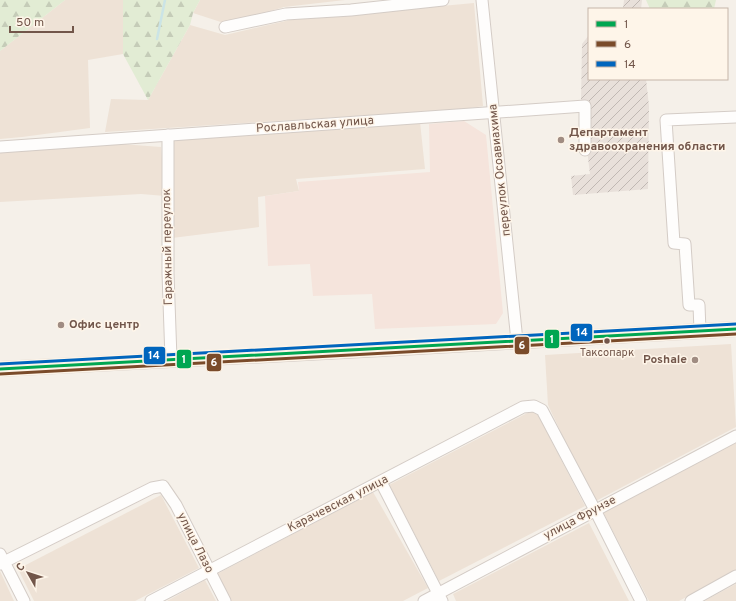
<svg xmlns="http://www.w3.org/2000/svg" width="736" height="601" font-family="Overpass,sans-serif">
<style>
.residential{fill:#eee2d6}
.commercial{fill:#f5e4dc}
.industrial{fill:url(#industrial-furrows)}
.forest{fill:url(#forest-firs)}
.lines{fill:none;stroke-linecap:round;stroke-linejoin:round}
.stream{stroke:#cbe4e6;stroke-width:2.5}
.minor-casing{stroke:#d4ccc6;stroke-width:13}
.major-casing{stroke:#d4cbc5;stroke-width:16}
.minor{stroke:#fefdfc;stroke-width:11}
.major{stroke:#f1ece5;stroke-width:14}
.bus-1-casing{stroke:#fef5e9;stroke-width:6}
.bus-2-casing{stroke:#fef5e9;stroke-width:6}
.bus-3-casing{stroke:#fef5e9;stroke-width:6}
.bus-1{stroke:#00a651;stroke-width:3}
.bus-2{stroke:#7a4b2a;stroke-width:3}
.bus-3{stroke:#0065bd;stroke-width:3}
.poi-dot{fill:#a08c82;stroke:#fef5e9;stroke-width:1.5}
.bus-dot{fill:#72564a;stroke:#fef5e9;stroke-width:1.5}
.labels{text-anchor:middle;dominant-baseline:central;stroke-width:3;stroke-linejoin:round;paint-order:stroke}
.bus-label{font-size:11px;fill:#72564a;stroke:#fef5e9}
.street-label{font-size:12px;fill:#72564a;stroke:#fef5e9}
.poi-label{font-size:12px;font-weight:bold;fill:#72564a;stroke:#fef5e9;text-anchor:start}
.line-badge{stroke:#fef5e9;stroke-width:1.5}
.badge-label{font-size:11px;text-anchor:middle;font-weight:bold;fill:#fff}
</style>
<defs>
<pattern id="industrial-furrows" width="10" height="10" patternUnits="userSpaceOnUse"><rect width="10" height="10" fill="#e8e0da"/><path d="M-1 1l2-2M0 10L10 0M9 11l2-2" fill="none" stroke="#c0b8b3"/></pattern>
<pattern id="forest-firs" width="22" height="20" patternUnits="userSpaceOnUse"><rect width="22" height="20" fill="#e2ecd4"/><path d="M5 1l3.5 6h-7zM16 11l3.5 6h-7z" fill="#c5ccb8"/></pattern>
</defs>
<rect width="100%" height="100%" fill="#f5f0e9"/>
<g class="residential">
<polygon points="65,0 123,0 123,54 88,60 90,128 22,137 0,139 0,51"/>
<polygon points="200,0 345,0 284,7 227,24 193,13"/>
<polygon points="474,3 483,106 464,109 105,132 111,99 148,100 190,25 225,35 290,20"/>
<polygon points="420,122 425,169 296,179 299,191 258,197 259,227 172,238 171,140"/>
<polygon points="108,143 161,147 165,196 141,194 0,202 0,152"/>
<polygon points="731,344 736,427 594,502 548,405 545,355"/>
<polygon points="535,409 585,506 439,581 389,485"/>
<polygon points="736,442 736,570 679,601 649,601 602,510"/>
<polygon points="373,492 428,588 403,601 231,601 217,574"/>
<polygon points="161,495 199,568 135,601 34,601 18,569"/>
<polygon points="589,523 629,601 456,601 453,594"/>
<polygon points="0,571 14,601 0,601"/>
<polygon points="205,580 216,601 167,601"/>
<polygon points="736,584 736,601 704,601"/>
</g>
<polygon class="commercial" points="464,121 486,135 503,313 496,324 375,329 372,294 313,296 310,264 268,266 265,196 299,191 298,182 430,172 429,124"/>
<g class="industrial">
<polygon points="624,0 642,0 641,9 623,9"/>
<polygon points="589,35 589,79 646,79 649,106 648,189 573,195 571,176 590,174 581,102 582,44"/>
</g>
<g class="forest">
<polygon points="0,0 65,0 0,51"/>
<polygon points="123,0 200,0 193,13 190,25 148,100 123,54"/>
<polygon points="646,0 716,0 714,9 650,9"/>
</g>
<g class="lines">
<polyline class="stream" points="157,39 165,0"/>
<g class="minor-casing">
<g id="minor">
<polyline points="482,0 517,341"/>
<polyline points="225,27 286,14 351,10 443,0"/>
<polyline points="168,135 168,273 171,359"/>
<polyline points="0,147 585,106 585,150"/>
<polyline points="700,331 699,305 689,305 685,244 674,243 666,120 736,117"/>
<polyline points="381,482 442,601"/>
<polyline points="0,554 24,601"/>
<polyline points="0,564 152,488 163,486 176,505 225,601"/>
<polyline points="151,601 523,407 534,406 542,410 595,510 641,601"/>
<polyline points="424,601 736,436"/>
<polyline points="691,601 736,576"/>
</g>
</g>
<g class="major-casing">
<polyline id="major" points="0,369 382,349 736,329"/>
</g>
<use href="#minor" class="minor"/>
<use href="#major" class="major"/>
<g class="bus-1-casing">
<polyline id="bus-1" points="0,369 736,329"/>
</g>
<g class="bus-2-casing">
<polyline id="bus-2" points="0,374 736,334"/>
</g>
<g class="bus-3-casing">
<polyline id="bus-3" points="0,364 736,324"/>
</g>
<use href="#bus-1" class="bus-1"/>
<use href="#bus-2" class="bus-2"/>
<use href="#bus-3" class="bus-3"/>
</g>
<g class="poi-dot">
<circle cx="561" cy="140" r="4"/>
<circle cx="61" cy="325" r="4"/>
<circle cx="695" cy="360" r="4"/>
</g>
<circle class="bus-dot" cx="607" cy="341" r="3.5"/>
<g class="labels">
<g class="bus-label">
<text x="607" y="353">Таксопарк</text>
</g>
<g class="street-label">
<text transform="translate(315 125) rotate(-4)">Рославльская улица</text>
<text transform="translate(500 170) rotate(-96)">переулок Осоавиахима</text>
<text transform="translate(168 247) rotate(-91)">Гаражный переулок</text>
<text transform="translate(338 504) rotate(-27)">Карачевская улица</text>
<text transform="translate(580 518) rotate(-28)">улица Фрунзе</text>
<text transform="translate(195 543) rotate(63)">улица Лазо</text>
</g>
<g class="poi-label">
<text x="569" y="133">Департамент<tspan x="569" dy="14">здравоохранения области</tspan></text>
<text x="69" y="325">Офис центр</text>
<text x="687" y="360" text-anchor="end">Poshale</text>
</g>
</g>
<g class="line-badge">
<rect x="570" y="323" width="23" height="19" rx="4" fill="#0065bd"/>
<rect x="544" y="329" width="16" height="20" rx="4" fill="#00a651"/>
<rect x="514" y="336" width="16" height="19" rx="4" fill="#7a4b2a"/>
<rect x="143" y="346" width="23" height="19" rx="4" fill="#0065bd"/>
<rect x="176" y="349" width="16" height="20" rx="4" fill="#00a651"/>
<rect x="206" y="353" width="16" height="19" rx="4" fill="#7a4b2a"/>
</g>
<g class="badge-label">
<text x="582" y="336">14</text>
<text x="552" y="343">1</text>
<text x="522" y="349">6</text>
<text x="154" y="359">14</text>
<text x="184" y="363">1</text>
<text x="214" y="366">6</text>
</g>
<rect x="588" y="8" width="140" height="72" fill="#fef5e9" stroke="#c6b5a9"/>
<rect x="596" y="21" width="20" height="6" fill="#00a651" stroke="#c6b5a9"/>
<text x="624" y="28" font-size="12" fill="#72564a">1</text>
<rect x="596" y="41" width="20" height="6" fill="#7a4b2a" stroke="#c6b5a9"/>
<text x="624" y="48" font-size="12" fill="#72564a">6</text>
<rect x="596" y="61" width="20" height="6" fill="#0065bd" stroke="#c6b5a9"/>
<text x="624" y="68" font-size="12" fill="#72564a">14</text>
<g transform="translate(28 573) rotate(309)" stroke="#fef5e9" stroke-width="3" paint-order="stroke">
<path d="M0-3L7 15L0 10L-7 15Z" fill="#72564a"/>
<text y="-6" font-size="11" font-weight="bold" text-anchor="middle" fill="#72564a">С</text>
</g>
<path d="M10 26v6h63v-6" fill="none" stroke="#72564a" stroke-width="2"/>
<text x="16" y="26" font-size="12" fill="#72564a" stroke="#fef5e9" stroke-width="3" paint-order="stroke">50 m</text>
</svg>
